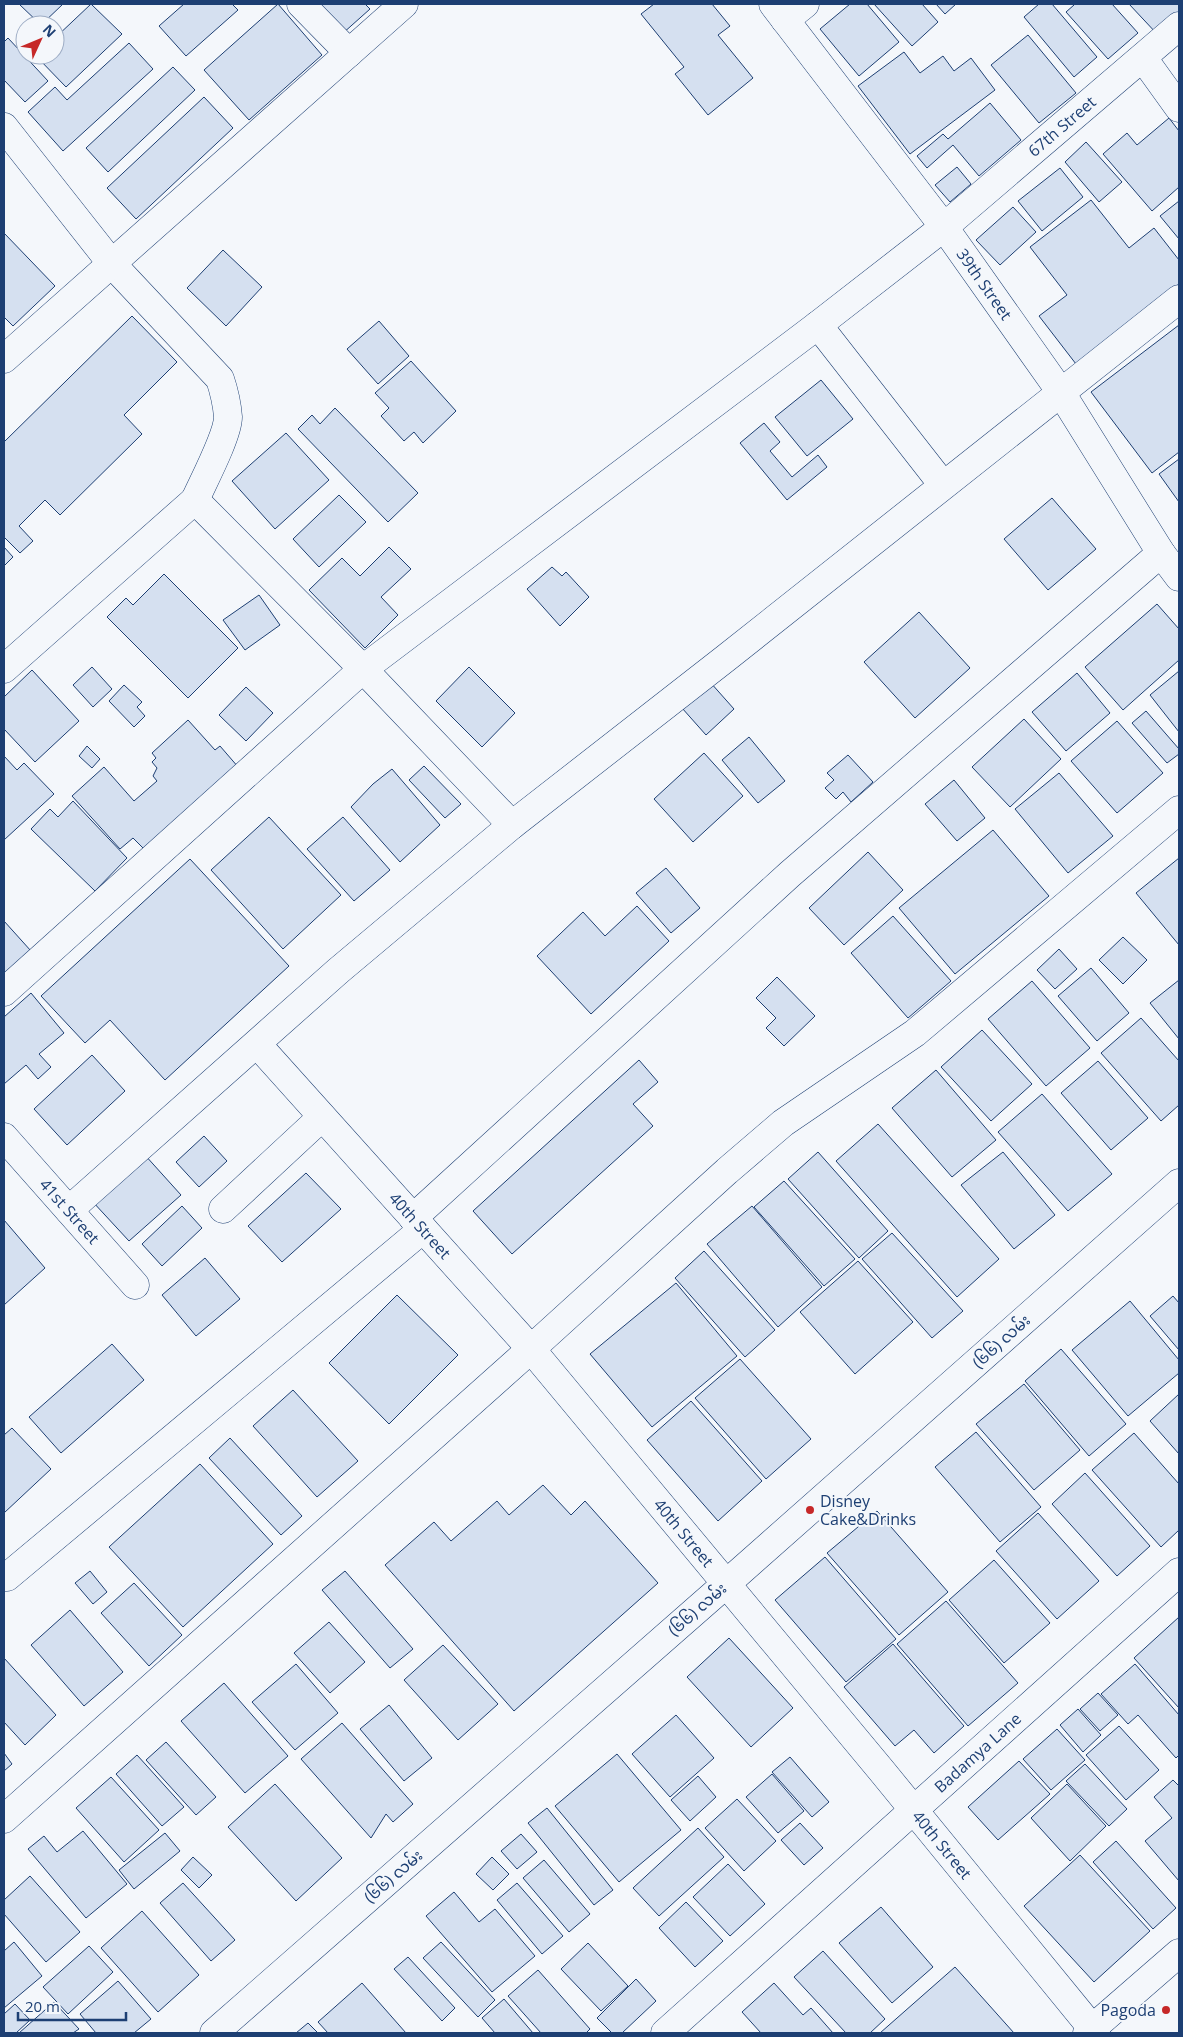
<svg xmlns="http://www.w3.org/2000/svg" width="1183" height="2037" font-family="'Open Sans','Noto Sans Myanmar',sans-serif">
<style>
.building{fill:#d5e0f0;stroke:#1d3f73}
.lines{fill:none;stroke-linecap:round;stroke-linejoin:round}
.street-casing{stroke:#1d3f73;stroke-width:29}
.secondary-casing{stroke:#1d3f73;stroke-width:29}
.street{stroke:#f4f7fb;stroke-width:28}
.secondary{stroke:#f4f7fb;stroke-width:28}
.poi-dot{fill:#c62828;stroke:#f4f7fb;stroke-width:2}
.labels{text-anchor:middle;dominant-baseline:central;stroke-width:4;stroke-linejoin:round;paint-order:stroke}
.street-label{font-size:16px;fill:#1d3f73;stroke:#f4f7fb}
.poi-label{font-size:16px;fill:#1d3f73;stroke:#f4f7fb;text-anchor:start}
</style>
<rect width="100%" height="100%" fill="#f4f7fb"/>
<g class="building">
<polygon points="19,4 63,4 41,25"/>
<polygon points="91,4 122,34 66,87 36,56 55,55 55,38"/>
<polygon points="184,4 232,4 238,10 186,56 159,26"/>
<polygon points="278,4 322,55 249,120 204,70"/>
<polygon points="314,4 365,4 370,9 342,34"/>
<polygon points="654,4 712,4 730,26 718,35 753,78 708,115 675,74 684,67 641,14"/>
<polygon points="850,4 867,4 899,42 859,76 820,29"/>
<polygon points="874,4 922,4 938,22 912,46"/>
<polygon points="936,4 956,4 945,14"/>
<polygon points="1039,4 1052,4 1097,57 1074,77 1024,17"/>
<polygon points="1072,4 1112,4 1138,33 1108,59 1066,12 1074,5"/>
<polygon points="1129,4 1179,4 1179,15 1158,35"/>
<polygon points="1028,35 1076,93 1039,123 991,65"/>
<polygon points="8,38 48,81 25,102 4,80 4,42"/>
<polygon points="129,43 153,69 63,151 28,112 55,87 67,100"/>
<polygon points="904,52 920,73 943,56 954,71 971,58 995,90 910,154 858,86"/>
<polygon points="173,67 195,90 108,172 86,148"/>
<polygon points="204,97 233,128 136,219 107,188"/>
<polygon points="990,103 1021,140 979,176 953,145 927,168 917,156 943,134 948,139"/>
<polygon points="1169,118 1179,131 1179,187 1152,211 1103,154 1127,133 1137,145"/>
<polygon points="1086,142 1122,182 1099,202 1065,162"/>
<polygon points="957,167 971,184 950,202 935,185"/>
<polygon points="1060,168 1083,197 1042,231 1018,201"/>
<polygon points="1091,200 1129,248 1154,228 1179,260 1179,284 1076,364 1039,316 1067,295 1030,247"/>
<polygon points="1179,201 1179,239 1160,216"/>
<polygon points="1013,207 1036,232 1000,265 976,240"/>
<polygon points="4,233 55,286 13,326 4,317"/>
<polygon points="223,250 262,287 226,326 187,288"/>
<polygon points="132,316 177,362 124,415 142,434 60,515 45,500 19,526 33,541 20,553 4,537 4,442"/>
<polygon points="379,321 409,356 378,384 347,349"/>
<polygon points="1179,325 1179,452 1152,473 1091,392"/>
<polygon points="411,361 456,411 423,443 414,432 404,441 381,416 389,408 375,393"/>
<polygon points="821,380 853,419 807,456 775,417"/>
<polygon points="335,408 418,493 388,522 298,429 312,415 320,424"/>
<polygon points="764,423 780,442 770,451 792,477 818,455 827,467 787,500 740,443"/>
<polygon points="286,433 329,480 275,529 232,481"/>
<polygon points="1179,459 1179,502 1159,474"/>
<polygon points="339,495 366,522 319,567 293,539"/>
<polygon points="1052,498 1096,549 1048,590 1004,539"/>
<polygon points="4,547 13,557 4,566"/>
<polygon points="389,547 411,569 381,597 398,615 365,648 309,590 342,558 360,576"/>
<polygon points="552,567 562,576 566,572 589,597 560,626 527,589"/>
<polygon points="164,574 238,648 188,698 107,617 126,598 133,605"/>
<polygon points="259,595 280,625 245,650 223,620"/>
<polygon points="1157,604 1179,629 1179,660 1123,710 1085,667"/>
<polygon points="919,612 970,668 915,718 864,662"/>
<polygon points="92,667 112,689 93,707 73,685"/>
<polygon points="469,667 515,713 482,747 436,701"/>
<polygon points="32,670 79,721 35,762 4,729 4,697"/>
<polygon points="1179,671 1179,732 1150,695"/>
<polygon points="1077,673 1110,713 1066,751 1032,712"/>
<polygon points="710,682 734,709 706,735 682,708"/>
<polygon points="124,685 142,702 137,707 145,716 134,727 109,701"/>
<polygon points="246,687 273,713 246,741 219,715"/>
<polygon points="1146,711 1179,749 1179,754 1167,763 1132,723"/>
<polygon points="1024,719 1061,759 1010,807 972,767"/>
<polygon points="188,720 215,750 220,746 239,768 147,852 133,838 120,849 72,796 104,767 134,801 157,781 153,776 157,768 152,762 156,758 152,753"/>
<polygon points="1117,721 1163,773 1117,813 1071,761"/>
<polygon points="749,737 785,781 758,803 722,760"/>
<polygon points="87,746 100,759 92,768 79,756"/>
<polygon points="704,753 743,796 693,842 654,799"/>
<polygon points="848,755 873,782 851,802 843,792 836,799 825,788 834,780 827,773"/>
<polygon points="4,756 17,770 24,763 54,794 4,840"/>
<polygon points="424,766 461,804 445,818 409,780"/>
<polygon points="392,769 440,825 400,862 351,807 373,784"/>
<polygon points="1059,773 1113,836 1068,873 1015,809"/>
<polygon points="954,780 985,818 957,841 925,804"/>
<polygon points="73,801 127,858 95,891 31,829 50,809 58,817"/>
<polygon points="269,817 341,895 283,949 211,870"/>
<polygon points="343,817 390,870 354,901 307,849"/>
<polygon points="993,830 1049,896 955,974 899,908"/>
<polygon points="868,852 903,890 844,945 809,908"/>
<polygon points="1179,858 1179,945 1136,893"/>
<polygon points="190,859 289,966 165,1080 110,1020 85,1043 41,996"/>
<polygon points="666,868 700,908 671,933 636,893"/>
<polygon points="637,906 669,941 591,1014 537,956 583,912 605,936"/>
<polygon points="893,916 951,981 908,1018 851,953"/>
<polygon points="4,921 31,951 4,976"/>
<polygon points="1123,937 1147,960 1123,984 1099,960"/>
<polygon points="1059,949 1077,969 1055,989 1037,970"/>
<polygon points="1091,968 1129,1013 1097,1041 1058,996"/>
<polygon points="777,977 815,1016 784,1046 766,1028 776,1018 756,998"/>
<polygon points="1179,980 1179,1039 1150,1003"/>
<polygon points="1032,981 1090,1048 1046,1086 988,1019"/>
<polygon points="31,993 64,1033 39,1054 51,1067 38,1079 26,1065 4,1084 4,1017"/>
<polygon points="1141,1018 1179,1061 1179,1105 1161,1121 1101,1053"/>
<polygon points="982,1030 1032,1084 991,1121 941,1067"/>
<polygon points="92,1055 125,1091 67,1145 34,1109"/>
<polygon points="639,1060 658,1082 633,1104 653,1126 512,1254 473,1211"/>
<polygon points="1098,1061 1148,1118 1111,1150 1061,1093"/>
<polygon points="936,1070 996,1140 952,1177 892,1108"/>
<polygon points="1042,1094 1112,1174 1068,1211 998,1132"/>
<polygon points="878,1124 999,1259 957,1297 836,1161"/>
<polygon points="204,1136 227,1161 199,1187 176,1162"/>
<polygon points="818,1152 888,1231 859,1258 788,1179"/>
<polygon points="1003,1152 1055,1215 1014,1249 961,1185"/>
<polygon points="144,1154 181,1195 129,1241 92,1201"/>
<polygon points="306,1173 341,1209 282,1262 248,1226"/>
<polygon points="784,1181 855,1259 824,1286 754,1207"/>
<polygon points="182,1206 202,1228 162,1266 142,1244"/>
<polygon points="752,1206 822,1287 778,1327 707,1244"/>
<polygon points="4,1220 45,1268 4,1305"/>
<polygon points="892,1233 963,1311 932,1338 862,1259"/>
<polygon points="704,1251 775,1330 745,1357 675,1278"/>
<polygon points="205,1258 240,1299 196,1336 162,1295"/>
<polygon points="858,1261 913,1322 855,1374 800,1312"/>
<polygon points="676,1283 737,1356 652,1427 590,1354"/>
<polygon points="397,1295 458,1355 389,1424 329,1363"/>
<polygon points="1173,1296 1179,1303 1179,1350 1150,1316"/>
<polygon points="1130,1301 1179,1360 1179,1373 1128,1416 1072,1350"/>
<polygon points="112,1344 144,1380 61,1453 29,1417"/>
<polygon points="1061,1349 1126,1424 1089,1456 1025,1381"/>
<polygon points="740,1359 811,1439 766,1479 695,1398"/>
<polygon points="1024,1384 1080,1450 1034,1490 976,1424"/>
<polygon points="293,1390 358,1461 317,1497 253,1426"/>
<polygon points="1179,1394 1179,1454 1150,1421"/>
<polygon points="691,1401 762,1481 718,1521 647,1440"/>
<polygon points="12,1428 51,1469 4,1513 4,1435"/>
<polygon points="976,1432 1041,1507 1000,1542 935,1467"/>
<polygon points="1134,1433 1179,1484 1179,1530 1161,1547 1092,1470"/>
<polygon points="230,1438 302,1516 281,1535 209,1458"/>
<polygon points="200,1464 273,1544 183,1627 109,1547"/>
<polygon points="1085,1473 1150,1546 1117,1576 1052,1504"/>
<polygon points="543,1485 571,1515 585,1501 658,1583 514,1711 385,1565 434,1522 451,1541 497,1501 509,1515"/>
<polygon points="877,1511 948,1592 899,1635 827,1553"/>
<polygon points="1038,1513 1099,1581 1057,1619 996,1551"/>
<polygon points="825,1557 896,1639 846,1682 775,1600"/>
<polygon points="994,1560 1050,1623 1004,1663 949,1600"/>
<polygon points="90,1571 107,1592 93,1604 75,1583"/>
<polygon points="345,1571 413,1649 390,1668 322,1590"/>
<polygon points="134,1583 182,1635 149,1666 101,1613"/>
<polygon points="946,1601 1018,1683 968,1726 897,1644"/>
<polygon points="70,1610 123,1672 84,1706 31,1645"/>
<polygon points="1179,1617 1179,1708 1134,1658"/>
<polygon points="329,1622 365,1662 330,1693 294,1653"/>
<polygon points="729,1638 793,1708 751,1747 687,1677"/>
<polygon points="893,1644 964,1726 934,1753 914,1730 895,1746 844,1687"/>
<polygon points="443,1645 498,1704 458,1740 404,1680"/>
<polygon points="4,1658 56,1715 25,1745 4,1722"/>
<polygon points="296,1664 338,1713 295,1750 252,1702"/>
<polygon points="1135,1664 1179,1715 1179,1755 1176,1758 1138,1715 1128,1724 1101,1694"/>
<polygon points="224,1683 288,1756 245,1793 181,1721"/>
<polygon points="1098,1693 1118,1715 1100,1731 1080,1709"/>
<polygon points="389,1705 432,1758 404,1781 360,1729"/>
<polygon points="1078,1709 1101,1735 1083,1752 1060,1725"/>
<polygon points="676,1715 714,1758 670,1797 632,1754"/>
<polygon points="342,1723 413,1804 393,1822 386,1814 371,1838 301,1759"/>
<polygon points="1119,1726 1159,1770 1126,1800 1086,1755"/>
<polygon points="1057,1729 1085,1760 1051,1790 1023,1759"/>
<polygon points="166,1742 216,1797 196,1815 146,1760"/>
<polygon points="4,1753 12,1764 4,1771"/>
<polygon points="617,1754 681,1830 619,1882 555,1806"/>
<polygon points="137,1755 184,1807 162,1826 116,1774"/>
<polygon points="790,1757 829,1802 812,1817 772,1772"/>
<polygon points="1019,1761 1050,1794 998,1840 968,1807"/>
<polygon points="1085,1764 1127,1809 1109,1826 1066,1781"/>
<polygon points="772,1774 804,1811 778,1833 746,1797"/>
<polygon points="698,1776 716,1797 690,1821 671,1800"/>
<polygon points="111,1777 159,1830 124,1862 76,1808"/>
<polygon points="1173,1780 1179,1786 1179,1881 1145,1841 1172,1818 1154,1797"/>
<polygon points="275,1784 342,1858 296,1901 228,1827"/>
<polygon points="1067,1784 1106,1826 1070,1861 1031,1818"/>
<polygon points="737,1799 776,1841 744,1871 705,1828"/>
<polygon points="547,1808 613,1890 594,1905 528,1823"/>
<polygon points="800,1823 823,1848 804,1865 781,1840"/>
<polygon points="698,1828 724,1857 659,1916 633,1888"/>
<polygon points="83,1831 127,1884 86,1918 28,1849 44,1836 57,1852"/>
<polygon points="165,1833 180,1851 134,1889 119,1870"/>
<polygon points="521,1834 537,1852 517,1869 501,1851"/>
<polygon points="1116,1841 1176,1908 1153,1929 1093,1862"/>
<polygon points="1080,1855 1150,1931 1094,1982 1024,1906"/>
<polygon points="193,1857 212,1875 199,1888 181,1870"/>
<polygon points="492,1857 509,1874 493,1890 476,1874"/>
<polygon points="544,1860 590,1914 569,1932 523,1878"/>
<polygon points="728,1864 765,1904 730,1936 693,1897"/>
<polygon points="30,1876 80,1932 46,1962 4,1914 4,1900"/>
<polygon points="183,1883 235,1940 211,1961 160,1903"/>
<polygon points="517,1883 563,1936 542,1954 497,1900"/>
<polygon points="454,1892 479,1922 495,1909 535,1956 492,1992 426,1916"/>
<polygon points="686,1902 723,1941 695,1967 659,1928"/>
<polygon points="881,1907 933,1967 892,2003 839,1943"/>
<polygon points="142,1911 199,1975 158,2012 101,1948"/>
<polygon points="14,1942 42,1976 4,2008 4,1951"/>
<polygon points="441,1942 495,2000 478,2017 423,1958"/>
<polygon points="588,1943 628,1986 601,2011 561,1969"/>
<polygon points="89,1946 113,1972 68,2014 43,1987"/>
<polygon points="823,1951 885,2019 870,2033 846,2033 794,1977"/>
<polygon points="408,1957 455,2008 442,2021 394,1969"/>
<polygon points="955,1967 1014,2033 880,2033"/>
<polygon points="538,1970 590,2029 586,2033 541,2033 508,1996"/>
<polygon points="636,1979 656,2001 622,2033 612,2033 597,2018"/>
<polygon points="118,1981 151,2019 134,2033 96,2033 80,2014"/>
<polygon points="362,1983 406,2033 328,2033 318,2022"/>
<polygon points="774,1983 803,2015 811,2008 833,2033 761,2033 742,2012"/>
<polygon points="504,1999 533,2033 495,2033 482,2018"/>
<polygon points="54,2002 79,2029 73,2033 19,2033"/>
<polygon points="15,2004 30,2020 16,2033 4,2033 4,2014"/>
<polygon points="308,2023 318,2033 296,2033"/>
</g>
<g class="lines">
<g class="street-casing">
<g id="street">
<polyline points="301,4 349,53"/>
<path id="s1" d="M773,4L944,227L1060,391L1161,553L1179,577"/>
<polyline points="785,20 805,4"/>
<polyline points="1143,58 1179,108"/>
<path d="M4,127L112,264L220,379C224,391 227,404 228,417C228,435 203,482 195,500"/>
<polyline points="818,325 943,485"/>
<polyline points="4,359 404,4"/>
<polyline points="4,669 195,500 363,669 512,825"/>
<path id="s2" d="M4,992L363,669L818,325L944,227L1179,26"/>
<path id="s3" d="M257,1044L531,1349L881,1770L1096,2033"/>
<path id="s4" d="M4,1137L135,1285"/>
<polyline points="223,1209 322,1117"/>
<polyline points="69,1210 338,971 512,825 726,658 1179,299"/>
<polyline points="413,1218 790,874 1161,553"/>
<polyline points="4,1577 7,1577 423,1229"/>
<polyline points="4,1819 531,1349 727,1171 783,1123 915,1033 1179,810"/>
<path id="s5" d="M665,2033L1179,1572"/>
<polyline points="1087,2033 1179,1953"/>
</g>
</g>
<g class="secondary-casing">
<polyline id="secondary" points="214,2033 726,1584 1179,1183"/>
</g>
<use href="#street" class="street"/>
<use href="#secondary" class="secondary"/>
</g>
<g class="poi-dot">
<circle cx="810" cy="1510" r="5"/>
<circle cx="1166" cy="2010" r="5"/>
</g>
<g class="labels">
<g class="street-label">
<text stroke="none"><textPath href="#s2" startOffset="1368">67th Street</textPath></text>
<text stroke="none"><textPath href="#s1" startOffset="351">39th Street</textPath></text>
<text stroke="none"><textPath href="#s4" startOffset="99">41st Street</textPath></text>
<text stroke="none"><textPath href="#s3" startOffset="244">40th Street</textPath></text>
<text transform="translate(1001 1341) rotate(-42)">(၆၆) လမ်း</text>
<text stroke="none"><textPath href="#s3" startOffset="649">40th Street</textPath></text>
<text transform="translate(697 1609) rotate(-41)">(၆၆) လမ်း</text>
<text stroke="none"><textPath href="#s5" startOffset="420">Badamya Lane</textPath></text>
<text stroke="none"><textPath href="#s3" startOffset="1054">40th Street</textPath></text>
<text transform="translate(393 1876) rotate(-41)">(၆၆) လမ်း</text>
</g>
<g class="poi-label">
<text x="820" y="1501">Disney<tspan x="820" dy="18">Cake&amp;Drinks</tspan></text>
<text x="1156" y="2010" text-anchor="end">Pagoda</text>
</g>
</g>
<rect width="1183" height="2037" fill="none" stroke="#1d3f73" stroke-width="10"/>
<g transform="translate(40 40) rotate(46)"><circle r="24" fill="#f4f7fb" stroke="#9eadc5"/>
<path d="M0-4L9 19L0 12L-9 19Z" fill="#c62828"/>
<text y="-8" font-size="14" font-weight="bold" text-anchor="middle" fill="#1d3f73">N</text>
</g>
<path d="M18 2012v8h108v-8" fill="none" stroke="#1d3f73" stroke-width="2.5"/>
<text x="25" y="2012" font-size="15" fill="#1d3f73" stroke="#f4f7fb" stroke-width="4" paint-order="stroke">20 m</text>
</svg>
